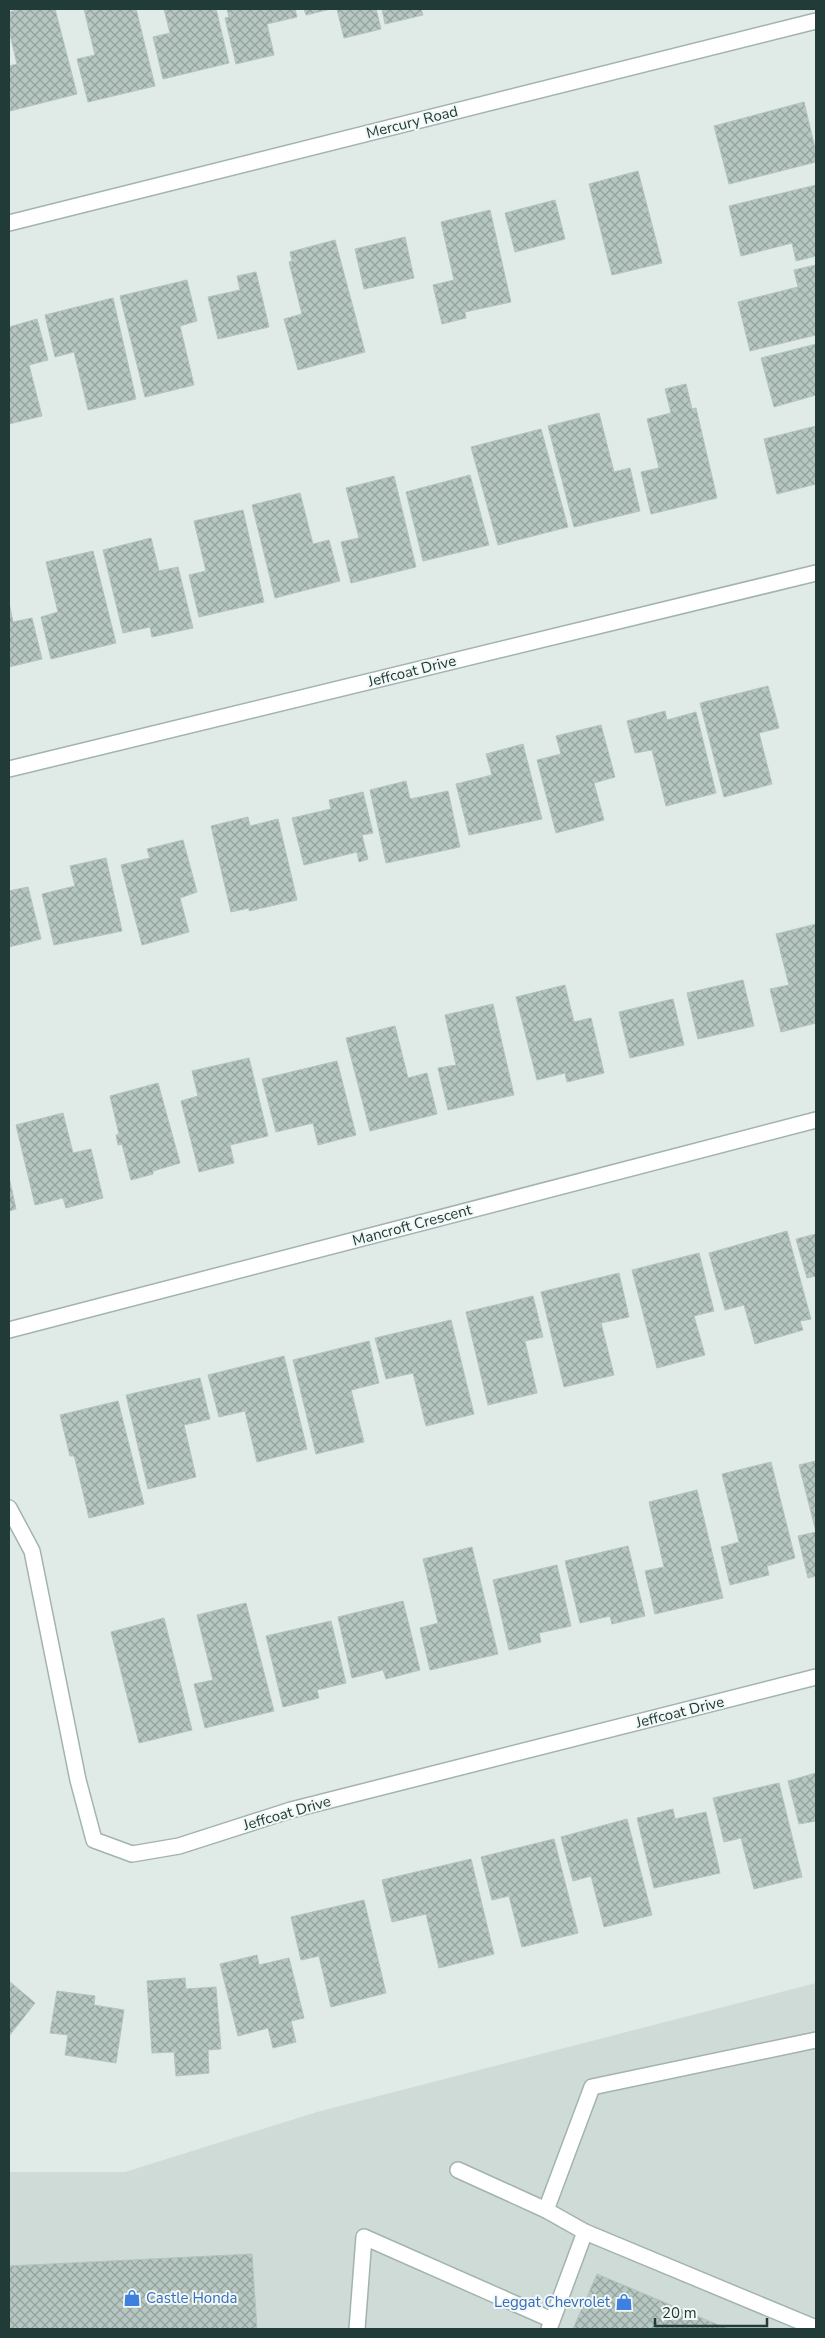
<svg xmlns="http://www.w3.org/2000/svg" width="825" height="2338" font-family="'Nunito Sans',sans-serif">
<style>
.built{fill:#cfdbd7}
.building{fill:url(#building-cross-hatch);stroke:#b3c4c0}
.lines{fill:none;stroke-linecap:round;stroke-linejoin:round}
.lane-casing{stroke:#a3b3b0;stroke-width:18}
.street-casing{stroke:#a3b3b0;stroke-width:18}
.lane{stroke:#fff;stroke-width:15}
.street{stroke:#fff;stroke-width:15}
.labels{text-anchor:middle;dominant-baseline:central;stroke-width:4;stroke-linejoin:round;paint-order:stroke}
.street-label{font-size:15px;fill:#213b38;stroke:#f1f8f5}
.shop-label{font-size:15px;fill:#366cbe;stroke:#f1f8f5;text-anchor:start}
</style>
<defs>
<pattern id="building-cross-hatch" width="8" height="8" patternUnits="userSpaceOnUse" patternTransform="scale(1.25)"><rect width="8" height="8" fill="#b6c6c1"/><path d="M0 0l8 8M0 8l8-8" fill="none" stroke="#94a29e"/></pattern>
</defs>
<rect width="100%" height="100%" fill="#e0ebe8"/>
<polygon class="built" points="816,1983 816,2329 9,2329 9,2172 125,2172 317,2112"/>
<g class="building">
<polygon points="21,9 55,9 77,94 10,111 9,66 17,64 9,30 9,12"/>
<polygon points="84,9 136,9 155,86 88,102 77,59 95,55"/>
<polygon points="164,9 216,9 229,63 163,79 153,37 170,33"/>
<polygon points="227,9 295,9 297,17 267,24 274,55 236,64 225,18 229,17"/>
<polygon points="304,9 331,9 306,15"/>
<polygon points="337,9 376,9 381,29 344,38"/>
<polygon points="382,9 421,9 423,15 385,24"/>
<polygon points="804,102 816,152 816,162 729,184 714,126"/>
<polygon points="638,171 662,263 612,275 589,184"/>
<polygon points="816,185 816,256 796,261 792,243 741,256 729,206"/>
<polygon points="555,200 565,239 515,252 505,213"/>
<polygon points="490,210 511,302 465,312 466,318 442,324 433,285 454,280 441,222"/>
<polygon points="405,237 414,278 364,289 355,249"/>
<polygon points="335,240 365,352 298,370 284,319 302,314 289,262 292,261 290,252"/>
<polygon points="816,265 816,335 750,351 738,302 798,287 794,270"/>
<polygon points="256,272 269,327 218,339 208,297 240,290 237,276"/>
<polygon points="187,280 197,321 180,326 194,385 145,397 120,296"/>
<polygon points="113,298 136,399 88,410 74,352 55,357 45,315"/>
<polygon points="37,319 48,360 29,365 42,416 9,424 9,327"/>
<polygon points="816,344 816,395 774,407 761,358"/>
<polygon points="686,384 692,409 696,408 717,498 651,514 641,472 659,468 647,419 671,413 665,389"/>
<polygon points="599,413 614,472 630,468 640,511 574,527 548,426"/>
<polygon points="816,426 816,484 777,494 764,439"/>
<polygon points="541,429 568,527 498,545 471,447"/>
<polygon points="470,475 489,545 423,561 406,492"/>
<polygon points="394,476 416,567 351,583 341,542 359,538 346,488"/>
<polygon points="300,493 313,544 329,540 340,581 275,598 252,505"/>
<polygon points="243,510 264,602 199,617 189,575 206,571 194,521"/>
<polygon points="151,538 159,571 178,567 193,628 152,637 150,627 123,633 103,550"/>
<polygon points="93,551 116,643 51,659 41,617 58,612 46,562"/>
<polygon points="9,603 13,622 32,618 42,659 9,667"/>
<polygon points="768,686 779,728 759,733 772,784 724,797 700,703"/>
<polygon points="665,711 667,720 696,712 716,793 666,806 652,750 635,753 627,721"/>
<polygon points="601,725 615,777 594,783 604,820 556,833 537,760 561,754 556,736"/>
<polygon points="523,744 542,819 469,835 456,784 492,775 486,754"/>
<polygon points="406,781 410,799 448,791 460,847 386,863 370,790"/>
<polygon points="363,792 373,833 362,835 368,859 359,862 357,852 304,865 292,818 331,809 329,800"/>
<polygon points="248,817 250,826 278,819 297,900 249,911 249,908 231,912 211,826"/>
<polygon points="183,840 197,892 180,898 189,932 142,945 121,865 150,858 147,849"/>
<polygon points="106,858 122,931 54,945 42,894 75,886 70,866"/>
<polygon points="28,887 41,939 9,947 9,891"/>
<polygon points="816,924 816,1023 781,1032 770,989 789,985 776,934"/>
<polygon points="743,980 754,1026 698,1039 687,993"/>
<polygon points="565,985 574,1022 591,1018 604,1073 567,1082 565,1073 537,1080 516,997"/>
<polygon points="673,999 684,1045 630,1058 619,1012"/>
<polygon points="493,1004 514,1095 448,1110 438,1068 456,1065 445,1015"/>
<polygon points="395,1026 408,1078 427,1073 437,1114 370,1131 346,1038"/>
<polygon points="249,1058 268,1136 230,1145 234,1163 199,1172 181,1101 198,1096 192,1071"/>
<polygon points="337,1061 356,1135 318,1145 313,1123 276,1132 262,1079"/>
<polygon points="158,1083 180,1163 153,1171 153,1174 131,1180 122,1144 118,1145 116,1135 119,1134 110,1096"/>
<polygon points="63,1113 73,1153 91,1149 103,1198 66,1208 63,1198 35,1205 16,1125"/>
<polygon points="9,1177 16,1209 9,1211"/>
<polygon points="787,1231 811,1319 800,1321 803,1330 755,1344 744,1305 725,1310 709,1253"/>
<polygon points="816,1234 816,1278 816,1276 807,1278 796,1239"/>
<polygon points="699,1253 714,1311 694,1316 705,1355 657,1368 632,1270"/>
<polygon points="619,1273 629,1317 601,1323 614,1375 564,1387 541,1292"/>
<polygon points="533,1296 543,1337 525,1341 537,1393 488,1405 466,1312"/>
<polygon points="451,1320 474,1414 426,1426 413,1373 386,1379 375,1338"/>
<polygon points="369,1341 379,1383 351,1390 364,1442 316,1454 293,1360"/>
<polygon points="284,1356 307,1449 257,1462 245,1411 219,1417 208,1375"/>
<polygon points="200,1378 210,1419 184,1425 196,1477 148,1489 126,1395"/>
<polygon points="118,1401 144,1504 89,1518 75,1459 74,1456 70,1456 60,1415"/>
<polygon points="816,1461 816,1576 808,1578 798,1536 816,1532 799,1465"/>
<polygon points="771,1462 795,1558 767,1566 769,1575 730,1585 721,1547 739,1542 722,1474"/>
<polygon points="697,1490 723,1598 655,1614 645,1571 664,1567 649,1502"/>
<polygon points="628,1546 645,1616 612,1624 610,1616 580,1623 565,1561"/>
<polygon points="472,1547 498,1654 430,1670 420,1628 438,1623 423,1559"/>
<polygon points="557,1565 571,1626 539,1633 541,1642 509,1650 493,1580"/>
<polygon points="403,1601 420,1670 386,1679 383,1670 352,1678 338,1617"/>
<polygon points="246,1603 274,1711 205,1728 194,1684 213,1680 197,1615"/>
<polygon points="164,1618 192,1730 139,1743 111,1632"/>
<polygon points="331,1621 346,1683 317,1690 319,1698 283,1707 266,1636"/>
<polygon points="816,1773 816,1821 799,1824 788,1781"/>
<polygon points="779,1783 802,1877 754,1889 741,1838 724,1842 713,1798"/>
<polygon points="673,1809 675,1819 706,1812 720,1873 654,1888 637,1818"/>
<polygon points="627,1819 652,1915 604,1927 591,1876 573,1881 561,1837"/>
<polygon points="554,1839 578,1933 522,1947 509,1896 492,1900 481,1857"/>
<polygon points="471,1859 494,1954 439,1968 426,1914 392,1922 382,1880"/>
<polygon points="364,1900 386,1993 331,2007 319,1956 301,1960 291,1917"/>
<polygon points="257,1955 259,1965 289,1958 304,2018 291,2021 296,2042 273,2048 268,2028 238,2036 220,1964"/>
<polygon points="185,1978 186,1989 216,1987 221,2049 208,2050 209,2073 176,2076 174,2052 152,2053 147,1981"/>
<polygon points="9,1981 35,2003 9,2036"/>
<polygon points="57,1991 95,1996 94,2005 124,2010 116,2063 65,2055 68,2035 50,2033"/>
<polygon points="252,2254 257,2329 9,2329 9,2266"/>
<polygon points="597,2274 728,2329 573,2329"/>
</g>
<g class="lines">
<g class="lane-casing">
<g id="lane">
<polyline points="458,2170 546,2210"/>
<polyline points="585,2232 546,2210 592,2087 816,2040"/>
<polyline points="357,2329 364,2237 552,2320"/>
<polyline points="549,2329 585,2232 816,2328"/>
</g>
</g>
<g class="street-casing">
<g id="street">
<polyline points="9,223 816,21"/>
<polyline points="9,769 816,573"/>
<polyline points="9,1330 816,1120"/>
<polyline points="9,1508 32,1551 78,1780 94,1840 132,1854 179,1846 291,1810 816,1677"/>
</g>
</g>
<use href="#lane" class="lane"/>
<use href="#street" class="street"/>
</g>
<defs>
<g id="shop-bare" transform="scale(1.35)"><path d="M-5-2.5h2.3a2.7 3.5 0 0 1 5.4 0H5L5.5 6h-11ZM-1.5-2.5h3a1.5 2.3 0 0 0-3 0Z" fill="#3f7fe0" stroke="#f1f8f5" stroke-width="2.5" paint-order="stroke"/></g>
</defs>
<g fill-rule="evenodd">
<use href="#shop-bare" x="132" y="2298"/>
<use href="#shop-bare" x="624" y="2302"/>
</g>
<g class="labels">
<g class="street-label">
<text transform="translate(412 122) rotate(-14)">Mercury Road</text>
<text transform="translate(412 671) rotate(-14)">Jeffcoat Drive</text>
<text transform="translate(412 1225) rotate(-15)">Mancroft Crescent</text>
<text transform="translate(680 1712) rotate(-14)">Jeffcoat Drive</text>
<text transform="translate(287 1813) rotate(-16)">Jeffcoat Drive</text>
</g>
<g class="shop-label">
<text x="146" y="2298">Castle Honda</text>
<text x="610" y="2302" text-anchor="end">Leggat Chevrolet</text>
</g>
</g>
<rect width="825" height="2338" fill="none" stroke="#213b38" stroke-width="20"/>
<path d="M655 2318v8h112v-8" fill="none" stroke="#213b38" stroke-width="2.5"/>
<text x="662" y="2318" font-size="15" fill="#213b38" stroke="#f1f8f5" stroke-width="4" paint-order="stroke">20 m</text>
</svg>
